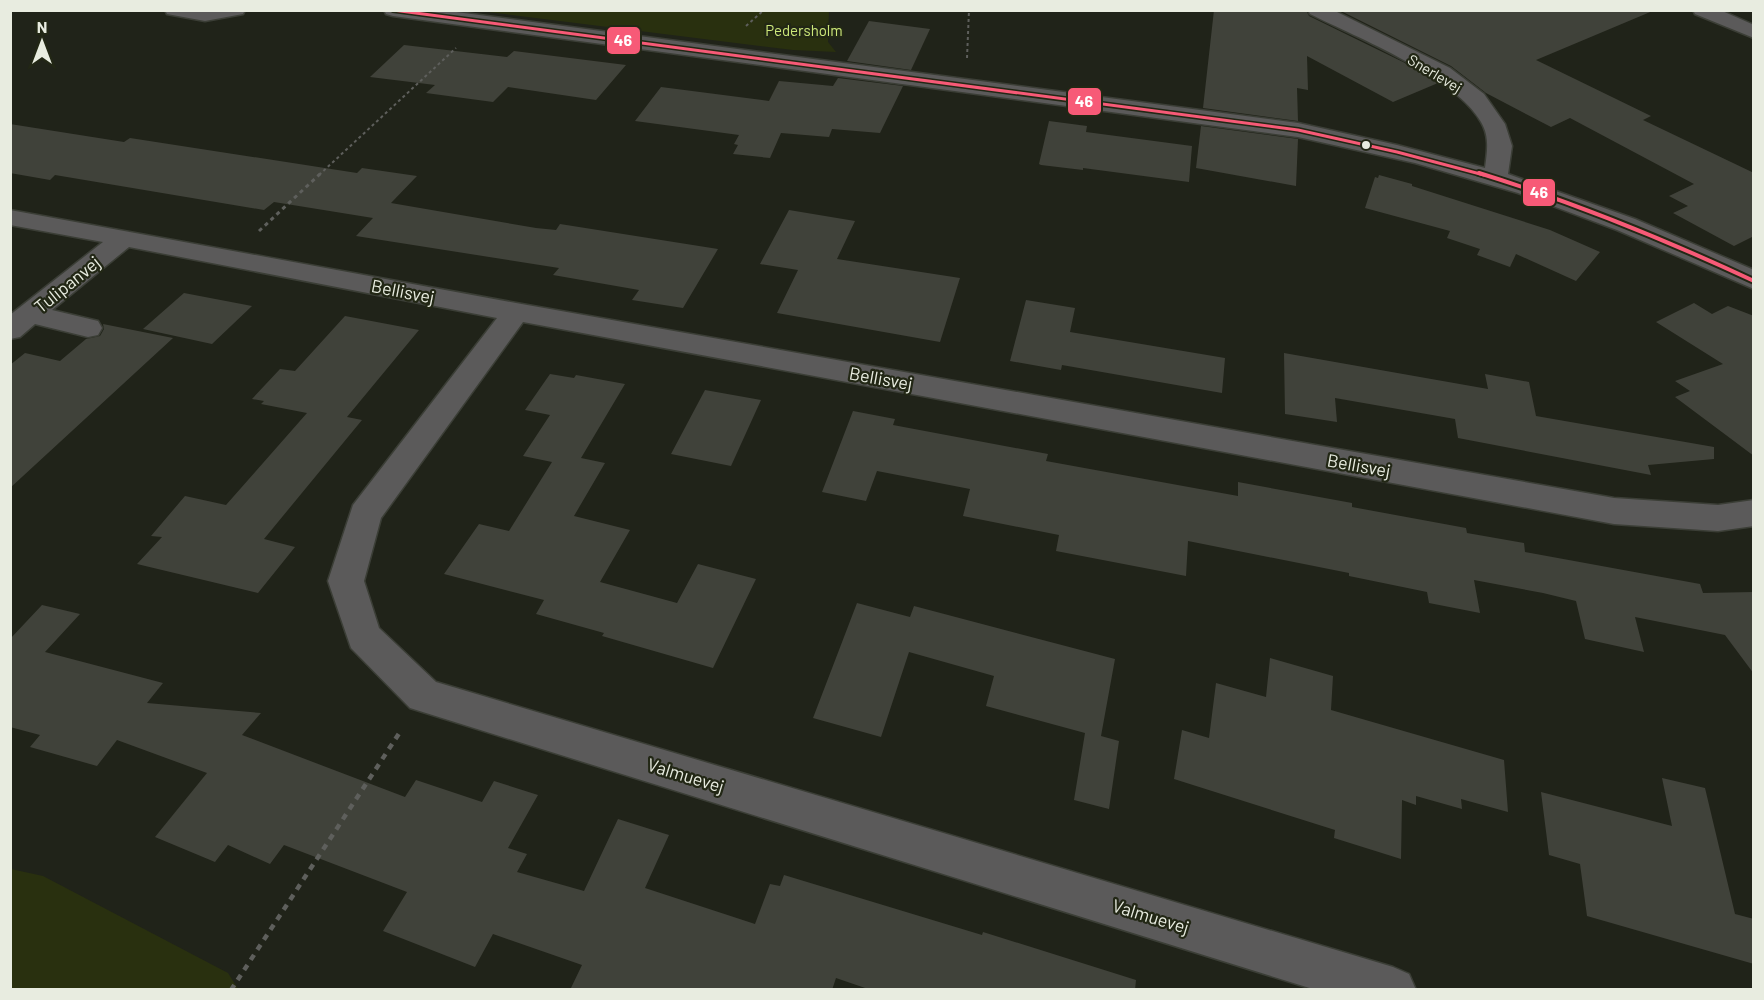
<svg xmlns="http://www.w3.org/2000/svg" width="1764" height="1000" font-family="Barlow,sans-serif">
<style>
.green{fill:#29300f}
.building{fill:#40423a}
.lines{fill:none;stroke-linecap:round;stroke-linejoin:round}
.minor-casing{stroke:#3b3e36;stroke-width:3}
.path-far2{stroke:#5e5f5c;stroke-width:2;stroke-dasharray:3 3;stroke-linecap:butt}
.path-far1{stroke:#5e5f5c;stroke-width:3;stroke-dasharray:4 4;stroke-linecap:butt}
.path{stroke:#5e5f5c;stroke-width:4.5;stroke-dasharray:6 6;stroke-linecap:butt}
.minor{fill:#5b5a5a;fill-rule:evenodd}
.bus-1-far1-casing{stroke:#222715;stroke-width:6}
.bus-1-casing{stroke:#222715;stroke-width:8}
.bus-1-far1{stroke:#f75a77;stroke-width:3}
.bus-1{stroke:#f75a77;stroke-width:4}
.bus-dot{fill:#e8ece0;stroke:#222715;stroke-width:2}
.labels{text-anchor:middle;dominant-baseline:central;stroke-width:4.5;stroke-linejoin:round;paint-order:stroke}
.far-park-label{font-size:15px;fill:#cce779;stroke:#222715}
.far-street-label{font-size:15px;fill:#e8ece0;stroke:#222715}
.street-label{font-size:18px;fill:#e8ece0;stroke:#222715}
.line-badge{stroke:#222715;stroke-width:2}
.badge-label{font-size:16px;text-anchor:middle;font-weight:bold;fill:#fff}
</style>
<rect width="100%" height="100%" fill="#202319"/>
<g class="green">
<polygon points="481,11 829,11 828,42 836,52 793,50"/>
<polygon points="11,869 43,876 228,973 238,989 11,989"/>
</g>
<g class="building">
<polygon points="1214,10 1306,10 1309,16 1403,62 1438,83 1393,102 1307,56 1308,90 1297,88 1298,121 1203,108"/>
<polygon points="1339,10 1655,10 1536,60 1651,116 1643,120 1754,173 1754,236 1734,246 1673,213 1688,206 1669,196 1694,184 1570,118 1551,127 1486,93 1451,66"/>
<polygon points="869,21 930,29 911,70 847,61"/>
<polygon points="404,45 507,57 514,51 626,65 596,100 508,87 493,102 426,93 435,85 370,77"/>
<polygon points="838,78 903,86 880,133 832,129 829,137 781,133 770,158 733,154 738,145 734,144 739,135 635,121 661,87 769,101 779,81 833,86"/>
<polygon points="1049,121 1087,126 1086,132 1192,146 1189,182 1083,168 1083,170 1041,165 1039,164"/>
<polygon points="10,124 124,142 130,138 357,173 362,168 417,176 391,203 536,228 556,230 560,224 718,249 683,308 632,300 639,290 553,275 559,268 356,236 373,218 274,202 264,210 55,175 50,180 10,173"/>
<polygon points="1201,126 1298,139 1296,186 1196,168"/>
<polygon points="1379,175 1412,184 1412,186 1550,230 1600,252 1576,281 1516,254 1510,267 1477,255 1480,249 1447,238 1450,231 1365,208 1375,177 1378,178"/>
<polygon points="789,210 855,221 837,259 960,278 940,342 777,313 798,270 760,264"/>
<polygon points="184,293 252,306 212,344 143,329"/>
<polygon points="1026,300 1075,308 1070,332 1225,358 1222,393 1062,365 1061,370 1010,361"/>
<polygon points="1694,303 1712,314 1728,306 1754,316 1754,456 1675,397 1690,391 1675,381 1723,364 1656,322"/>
<polygon points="345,316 419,330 347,417 362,420 264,539 295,547 258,593 137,564 162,537 151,536 185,496 226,505 307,413 261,404 264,401 252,399 280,369 295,371"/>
<polygon points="103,324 173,338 10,488 10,365 25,353 60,361 86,339 100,336 104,329"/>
<polygon points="1284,353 1488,389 1485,374 1529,382 1536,416 1714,447 1714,459 1648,465 1651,475 1458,438 1455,419 1335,398 1337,422 1285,414"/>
<polygon points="550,374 574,378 576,375 625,384 581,458 605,463 574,516 630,530 600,582 677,603 698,564 756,579 713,668 602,636 604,633 536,614 544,600 444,574 479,524 509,531 552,462 523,456 550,415 525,410"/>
<polygon points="705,390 761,400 731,466 671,454"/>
<polygon points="853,411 895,419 893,425 1048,454 1046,461 1238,496 1238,482 1352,503 1352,507 1466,528 1467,533 1524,543 1525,552 1700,584 1703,593 1754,592 1754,674 1725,635 1635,617 1644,652 1585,639 1576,601 1543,593 1474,580 1480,613 1429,603 1427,592 1349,576 1349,573 1188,541 1186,576 1056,551 1059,535 963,516 970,489 877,471 866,501 822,492"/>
<polygon points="857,603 910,617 914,606 1115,659 1101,736 1119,741 1109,809 1074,800 1085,733 986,706 994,676 909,652 881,737 813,718"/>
<polygon points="42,605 80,614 45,652 163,683 147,703 261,713 242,735 405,797 416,780 482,802 494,781 538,795 508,848 527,854 517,872 584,891 618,819 669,835 645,888 755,924 770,884 780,886 784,875 982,935 983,932 1136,980 1135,990 871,990 836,978 832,990 570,990 582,965 493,934 475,967 383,931 407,892 284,845 270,864 228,845 215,862 155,837 207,773 117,740 97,766 30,747 40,735 10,727 10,639"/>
<polygon points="1270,658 1333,676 1331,710 1504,760 1508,812 1461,799 1462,809 1416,796 1416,805 1402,800 1401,859 1334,838 1335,830 1174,779 1182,730 1209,738 1216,683 1266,697"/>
<polygon points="1662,778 1705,788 1735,914 1754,919 1754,964 1587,916 1580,864 1549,855 1541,792 1672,826"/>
</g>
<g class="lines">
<g class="minor-casing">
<g id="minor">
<polygon points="165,10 245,10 243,14 205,21 167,14"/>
<path d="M384,10H441L1298,123L1397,145L1485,168C1487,152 1490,137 1481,122C1456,77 1358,38 1310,14L1308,10H1333L1450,68L1484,94L1505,124L1512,146L1508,174L1635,219L1754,270V289L1617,230L1518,193L1415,163L1298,137L393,16L386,14Z"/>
<polygon points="1693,10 1720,10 1754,25 1754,38 1695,14"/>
<polygon points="10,210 516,303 1614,498 1718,505 1754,500 1754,526 1718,531 1614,524 523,322 381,518 364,581 379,628 436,682 1393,967 1409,974 1416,990 1316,990 410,708 351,648 328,581 353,505 497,318 129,247 52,310 98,321 102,328 98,335 88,337 35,324 20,337 10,339 10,315 103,242 10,225"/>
</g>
</g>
<g class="path-far2">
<polyline points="746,26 764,10"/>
<polyline points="967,58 969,10"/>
<polyline points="319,175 456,48"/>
</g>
<polyline class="path-far1" points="259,231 321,173"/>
<polyline class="path" points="231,990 402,729"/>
<use href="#minor" class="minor"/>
<g class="bus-1-far1-casing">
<polyline id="bus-1-far1" points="393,10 1298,130 1397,152 1484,175"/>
</g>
<g class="bus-1-casing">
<path id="bus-1" d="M1479,173C1573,202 1664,239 1754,281"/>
</g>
<use href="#bus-1-far1" class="bus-1-far1"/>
<use href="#bus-1" class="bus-1"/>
</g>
<circle class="bus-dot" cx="1366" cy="145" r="5"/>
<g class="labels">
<g class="far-park-label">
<text x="804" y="30">Pedersholm</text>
</g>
<g class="far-street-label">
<text transform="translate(1435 73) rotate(31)">Snerlevej</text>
</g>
<g class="street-label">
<text transform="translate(67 284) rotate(-39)">Tulipanvej</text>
<text transform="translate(403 291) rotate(11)">Bellisvej</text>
<text transform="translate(881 378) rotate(10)">Bellisvej</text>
<text transform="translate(1359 465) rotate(10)">Bellisvej</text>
<text transform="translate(686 775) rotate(17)">Valmuevej</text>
<text transform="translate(1151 916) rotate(17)">Valmuevej</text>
</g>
</g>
<g class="line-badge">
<rect x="606" y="26" width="35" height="29" rx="6" fill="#f75a77"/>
<rect x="1067" y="87" width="35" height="29" rx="6" fill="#f75a77"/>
<rect x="1522" y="178" width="34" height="29" rx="6" fill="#f75a77"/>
</g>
<g class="badge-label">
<text x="623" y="46">46</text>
<text x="1084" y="107">46</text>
<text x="1539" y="198">46</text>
</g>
<rect width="1764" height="1000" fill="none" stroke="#e8ece0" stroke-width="24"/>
<g transform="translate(42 42)" stroke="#222715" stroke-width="4.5" paint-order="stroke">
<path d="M0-4.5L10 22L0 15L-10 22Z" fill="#e8ece0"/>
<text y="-9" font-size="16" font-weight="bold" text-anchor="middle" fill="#e8ece0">N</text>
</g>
</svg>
